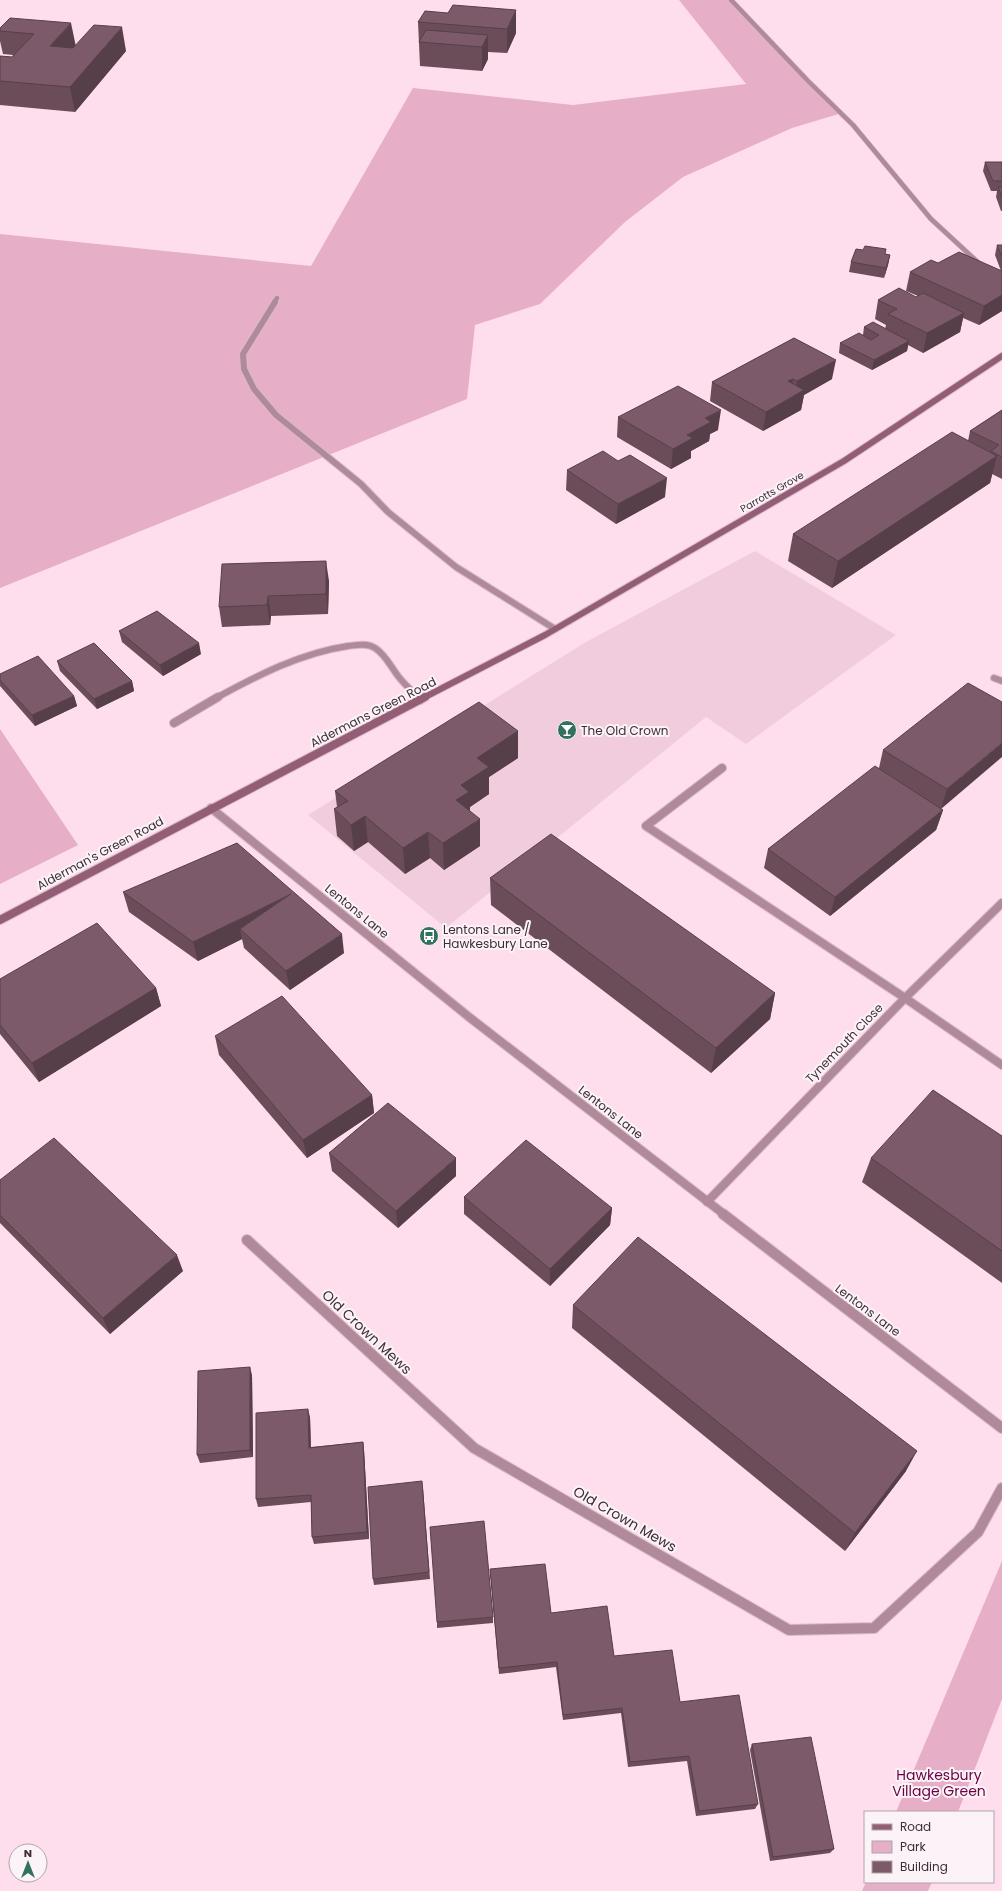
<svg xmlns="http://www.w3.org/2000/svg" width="1002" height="1891" font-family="Poppins,sans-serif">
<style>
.built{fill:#f1ccdc}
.green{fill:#e6afc7}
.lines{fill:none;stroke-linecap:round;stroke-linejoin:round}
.lane-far2-casing{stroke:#d7bbc7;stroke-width:5.5}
.lane-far1-casing{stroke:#d7bbc7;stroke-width:8}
.lane-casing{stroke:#d7bbc7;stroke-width:10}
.street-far1-casing{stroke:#d7bbc7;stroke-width:10}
.street-casing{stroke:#d7bbc7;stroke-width:12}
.secondary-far1-casing{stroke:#d7bbc7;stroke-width:8}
.secondary-casing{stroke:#d7bbc7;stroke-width:10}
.lane-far2{stroke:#b08a9b;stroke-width:4.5}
.lane-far1{stroke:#b08a9b;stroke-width:6}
.lane{stroke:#b08a9b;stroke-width:8}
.street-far1{stroke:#b08a9b;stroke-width:8}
.street{stroke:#b08a9b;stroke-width:10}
.secondary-far1{stroke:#925d75;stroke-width:6}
.secondary{stroke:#925d75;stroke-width:8}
.wall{fill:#6b4d5a}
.shaded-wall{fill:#573f4a}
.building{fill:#7c5a69;stroke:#573f4a}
.labels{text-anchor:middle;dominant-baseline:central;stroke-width:4;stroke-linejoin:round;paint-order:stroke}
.far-street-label{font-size:10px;fill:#3d2d34;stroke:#fbf3f7}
.street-label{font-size:12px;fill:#3d2d34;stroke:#fbf3f7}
.poi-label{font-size:12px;fill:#3d2d34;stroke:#fbf3f7;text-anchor:start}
.near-street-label{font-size:14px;fill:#3d2d34;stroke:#fbf3f7}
.near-park-label{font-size:14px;fill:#690142;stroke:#fbf3f7}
</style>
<rect width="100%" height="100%" fill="#fedeec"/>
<polygon class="built" points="755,551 896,635 746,744 706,717 446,928 308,815 586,642"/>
<g class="green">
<polygon points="679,0 731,0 842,113 792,128 683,177 625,222 540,304 475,325 467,399 0,588 0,234 311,266 413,88 573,105 746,84"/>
<polygon points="0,729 78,845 0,884"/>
<polygon points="1002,1561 1002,1699 958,1812 896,1812"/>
<polygon points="866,1882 932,1882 928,1891 862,1891"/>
</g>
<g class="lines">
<g class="lane-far2-casing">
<g id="lane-far2">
<polyline points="731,0 808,81 853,125 931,219 983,267"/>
<polyline points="274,303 277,298"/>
</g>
</g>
<g class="lane-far1-casing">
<g id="lane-far1">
<polyline points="275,302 243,354 244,369 254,389 276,415 361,484 388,512 456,567 555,629"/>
<polyline points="994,678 1002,681"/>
<path d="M216,698C258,675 301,653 348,646C357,645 367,643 375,648C385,654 391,667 398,676C404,684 412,691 419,698"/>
</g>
</g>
<g class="lane-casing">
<g id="lane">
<polyline points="418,697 420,700"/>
<polyline points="174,723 218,697"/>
<polyline points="722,768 646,826 905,998 1002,1065"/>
</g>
</g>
<g class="street-far1-casing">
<g id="street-far1">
<polyline points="211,808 469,1017 725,1215"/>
<polyline points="707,1202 905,998 1002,903"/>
</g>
</g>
<g class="street-casing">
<g id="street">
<polyline points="723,1214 1002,1428"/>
<polyline points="247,1240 474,1448 789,1630 874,1628 978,1532 1002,1488"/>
</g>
</g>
<g class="secondary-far1-casing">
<polyline id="secondary-far1" points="423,698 545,635 844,461 1002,356"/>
</g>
<g class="secondary-casing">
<polyline id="secondary" points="0,920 425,697"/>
</g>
<use href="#lane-far2" class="lane-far2"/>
<use href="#lane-far1" class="lane-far1"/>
<use href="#lane" class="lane"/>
<use href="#street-far1" class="street-far1"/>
<use href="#street" class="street"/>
<use href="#secondary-far1" class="secondary-far1"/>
<use href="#secondary" class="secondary"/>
</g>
<g class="wall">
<polygon points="453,5 516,33 507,53 488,52 488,59 482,71 420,66 418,22 448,13"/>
<polygon points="10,18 76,45 126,51 75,112 0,105 0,56 12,57 13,55 3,54 0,41 0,28"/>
<polygon points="985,162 1002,162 1002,211 1001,211 996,197 997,191 991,191 983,171"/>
<polygon points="997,245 1002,245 1002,311 979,325 963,318 960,332 923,353 908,345 907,351 872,370 839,353 840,343 863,335 864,327 885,329 886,325 875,319 878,300 916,297 918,296 906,291 910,272 938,263 1001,271 995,255"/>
<polygon points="885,254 890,255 888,265 884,278 849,272 851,262"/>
<polygon points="794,338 832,379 804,395 801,410 763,431 710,401 712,382"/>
<polygon points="1002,410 1002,479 992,474 990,483 832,588 788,561 793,534 968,441 970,431"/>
<polygon points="618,417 718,430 710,434 709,441 691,451 691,458 671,469 617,437"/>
<polygon points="567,470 665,497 616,524 566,490"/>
<polygon points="329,581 328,614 271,616 270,625 222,627 219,607"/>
<polygon points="119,631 201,654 163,676 122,642"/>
<polygon points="57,661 132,681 134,691 97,709 60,671"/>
<polygon points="0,674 74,696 77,706 35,726 0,686"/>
<polygon points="1002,702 941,809 943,810 936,830 830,916 764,868 768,849 879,768 883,750"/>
<polygon points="518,731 518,758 489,777 489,794 470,807 470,811 480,846 444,870 430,858 405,874 368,842 354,851 337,836 334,809 337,807 335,791"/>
<polygon points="490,878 775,993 770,1019 711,1073 491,905"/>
<polygon points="123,892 344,953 290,990 244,948 242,939 198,961 129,912"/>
<polygon points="0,979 156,988 161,1006 39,1082 0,1034"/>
<polygon points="215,1036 372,1095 374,1113 307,1158 219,1055"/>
<polygon points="1002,1136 1002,1283 862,1182 871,1158"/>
<polygon points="329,1153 456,1176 398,1228 332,1171"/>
<polygon points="0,1180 183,1271 110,1334 0,1223"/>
<polygon points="464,1197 612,1208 610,1225 550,1286 464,1214"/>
<polygon points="573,1305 906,1471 845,1551 572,1328"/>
<polygon points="252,1375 253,1457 200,1463 197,1455"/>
<polygon points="310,1417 311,1447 363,1442 364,1450 369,1539 314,1544 312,1537 311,1502 258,1507 256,1499"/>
<polygon points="423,1488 430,1579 374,1585 373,1579"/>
<polygon points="490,1569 551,1613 680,1702 758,1804 755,1809 696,1816 687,1761 628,1767 621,1713 563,1720 556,1667 499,1674"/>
<polygon points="493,1617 493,1623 437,1628 437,1622"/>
<polygon points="752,1744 834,1849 830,1853 770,1861 750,1750"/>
</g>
<g class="shaded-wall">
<polygon points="516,10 516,33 507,53 507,29"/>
<polygon points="71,23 76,47 55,70 50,46"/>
<polygon points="122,27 126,51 75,112 70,87"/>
<polygon points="488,35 488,59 482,71 482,47"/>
<polygon points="890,255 888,265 884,278 886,268"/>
<polygon points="1002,295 1002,311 979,325 984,306"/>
<polygon points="964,313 960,332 923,353 927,333"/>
<polygon points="909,341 907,351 872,370 874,360"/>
<polygon points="836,360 832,379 804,395 801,410 763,431 766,412 795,396 797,381"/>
<polygon points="793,379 790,398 788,381"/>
<polygon points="721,410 718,430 710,434 709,441 691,451 691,458 671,469 673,449 705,418"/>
<polygon points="997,456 990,483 832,588 838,561"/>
<polygon points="667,478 665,497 616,524 618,504"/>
<polygon points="326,561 329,581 328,614 326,594"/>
<polygon points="268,596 271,616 270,625 267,605"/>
<polygon points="199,643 201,654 163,676 160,665"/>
<polygon points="132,681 134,691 97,709 94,699"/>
<polygon points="74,696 77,706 35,726 32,715"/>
<polygon points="518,731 518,758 489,777 489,794 470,807 470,819 456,800 461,785 477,758"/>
<polygon points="1002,743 1002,757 941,809 947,789"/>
<polygon points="943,810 936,830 830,916 835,897"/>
<polygon points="365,816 368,842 354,851 351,825"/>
<polygon points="480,819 480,846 444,870 443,843"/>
<polygon points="428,832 430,858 405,874 403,848"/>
<polygon points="291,894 240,929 242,939 198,961 193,942"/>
<polygon points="342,934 344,953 290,990 286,971"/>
<polygon points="156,988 161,1006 39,1082 32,1063"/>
<polygon points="775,993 770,1019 711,1073 716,1048"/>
<polygon points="372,1095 374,1113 307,1158 303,1140"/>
<polygon points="456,1158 456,1176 398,1228 396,1211"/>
<polygon points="612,1208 610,1225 550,1286 550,1269"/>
<polygon points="177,1255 183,1271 110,1334 103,1318"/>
<polygon points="250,1367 252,1375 253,1457 250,1450"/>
<polygon points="308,1409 310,1417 311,1455 309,1448"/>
<polygon points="363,1442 364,1450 369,1539 367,1532"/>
<polygon points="917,1451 906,1471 845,1551 855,1533"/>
</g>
<g class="building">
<polygon points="453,5 516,10 507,29 418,22 425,11 448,13"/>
<polygon points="10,18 71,23 50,46 73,48 94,25 122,27 70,87 0,81 0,56 12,57 34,34 0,31 0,28"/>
<polygon points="426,30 488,35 482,47 419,42"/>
<polygon points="985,162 1002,162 1002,181 993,181"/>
<polygon points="998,187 1002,187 1002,197"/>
<polygon points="997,245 1002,245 1002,257"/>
<polygon points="865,246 886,249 885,254 890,255 886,268 851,262 856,249 863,250"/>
<polygon points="959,252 1002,271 1002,295 984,306 910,272 931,260 938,263"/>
<polygon points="899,288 916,297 923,293 964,313 927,333 888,314 897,309 878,300"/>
<polygon points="873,322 909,341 874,360 840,343 859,333 871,340 879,335 864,327"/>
<polygon points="794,338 836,360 797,381 793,379 788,381 804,390 766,412 712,382"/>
<polygon points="678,386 721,410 705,418 711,422 687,435 693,438 673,449 618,417"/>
<polygon points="1002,410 1002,457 991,451 999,445 970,431"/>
<polygon points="952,432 997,456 838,561 793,534"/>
<polygon points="603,451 618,461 630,455 667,478 618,504 567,470"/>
<polygon points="326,561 326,594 268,596 267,605 219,607 222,564"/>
<polygon points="157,611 199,643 160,665 119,631"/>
<polygon points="94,643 132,681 94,699 57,661"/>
<polygon points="38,656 74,696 32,715 0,680 0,674"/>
<polygon points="968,683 1002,702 1002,743 947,789 883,750"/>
<polygon points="479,702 518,731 477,758 489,767 461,785 469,792 456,800 480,819 443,843 428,832 403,848 365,816 351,825 334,809 348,801 335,791"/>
<polygon points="875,766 943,810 835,897 768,849"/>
<polygon points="551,834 775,993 716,1048 490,878"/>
<polygon points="237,843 342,934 286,971 240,929 291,894 193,942 123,892"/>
<polygon points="97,923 156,988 32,1063 0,1025 0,979"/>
<polygon points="282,996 372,1095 303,1140 215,1036"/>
<polygon points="933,1090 1002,1136 1002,1251 871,1158"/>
<polygon points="388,1103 456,1158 396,1211 329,1153"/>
<polygon points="54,1138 177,1255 103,1318 0,1215 0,1180"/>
<polygon points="526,1140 612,1208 550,1269 464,1197"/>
<polygon points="638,1237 917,1451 855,1533 573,1305"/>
<polygon points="250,1367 250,1450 197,1455 198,1371"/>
<polygon points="308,1409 309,1448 363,1442 367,1532 312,1537 311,1495 256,1499 256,1413"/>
<polygon points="422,1481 429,1572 373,1579 368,1487"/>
<polygon points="484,1521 493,1617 437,1622 430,1527"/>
<polygon points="545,1564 551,1613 607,1606 614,1656 672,1650 680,1702 739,1695 758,1804 699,1811 689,1756 630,1762 622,1708 563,1715 557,1662 499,1668 490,1569"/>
<polygon points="811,1737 834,1849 773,1857 752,1744"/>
</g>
<defs>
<g id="bar-disc" transform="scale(1)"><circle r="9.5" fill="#32715d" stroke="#fbf3f7"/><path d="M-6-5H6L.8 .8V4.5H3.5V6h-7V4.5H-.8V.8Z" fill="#fff"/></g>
<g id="bus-disc" transform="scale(1)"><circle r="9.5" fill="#32715d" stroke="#fbf3f7"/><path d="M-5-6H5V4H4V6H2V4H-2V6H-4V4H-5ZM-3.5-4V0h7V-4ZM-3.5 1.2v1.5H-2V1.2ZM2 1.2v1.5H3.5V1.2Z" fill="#fff"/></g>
</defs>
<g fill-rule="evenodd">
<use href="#bar-disc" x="567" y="730"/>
<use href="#bus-disc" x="429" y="936"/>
</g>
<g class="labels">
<g class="far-street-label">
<text transform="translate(772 492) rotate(-30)">Parrotts Grove</text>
</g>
<g class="street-label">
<text transform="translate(373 712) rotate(-27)">Aldermans Green Road</text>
<text transform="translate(100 853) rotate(-28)">Alderman's Green Road</text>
<text transform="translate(357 911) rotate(39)">Lentons Lane</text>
<text transform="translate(844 1043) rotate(-46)">Tynemouth Close</text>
<text transform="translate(611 1112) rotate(38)">Lentons Lane</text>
<text transform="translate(868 1310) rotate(37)">Lentons Lane</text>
</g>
<g class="poi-label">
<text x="581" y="730">The Old Crown</text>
<text x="443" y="929">Lentons Lane /<tspan x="443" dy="14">Hawkesbury Lane</tspan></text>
</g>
<g class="near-street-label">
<text transform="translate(367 1332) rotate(43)">Old Crown Mews</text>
<text transform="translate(625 1519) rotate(30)">Old Crown Mews</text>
</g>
<g class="near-park-label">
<text x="939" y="1775">Hawkesbury<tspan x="939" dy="16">Village Green</tspan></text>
</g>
</g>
<rect x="864" y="1811" width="130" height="72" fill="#fbf3f7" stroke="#afa4a9"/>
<rect x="872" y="1824" width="20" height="6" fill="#925d75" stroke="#afa4a9"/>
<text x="900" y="1831" font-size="12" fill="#3d2d34">Road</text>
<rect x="872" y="1841" width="20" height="12" fill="#e6afc7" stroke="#afa4a9"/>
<text x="900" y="1851" font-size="12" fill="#3d2d34">Park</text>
<rect x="872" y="1861" width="20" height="12" fill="#7c5a69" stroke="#afa4a9"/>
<text x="900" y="1871" font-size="12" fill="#3d2d34">Building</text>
<g transform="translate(28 1863)"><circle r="19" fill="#fbf3f7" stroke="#afa4a9"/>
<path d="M0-3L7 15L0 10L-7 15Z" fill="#32715d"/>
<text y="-6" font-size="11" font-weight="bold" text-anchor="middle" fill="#3d2d34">N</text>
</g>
</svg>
